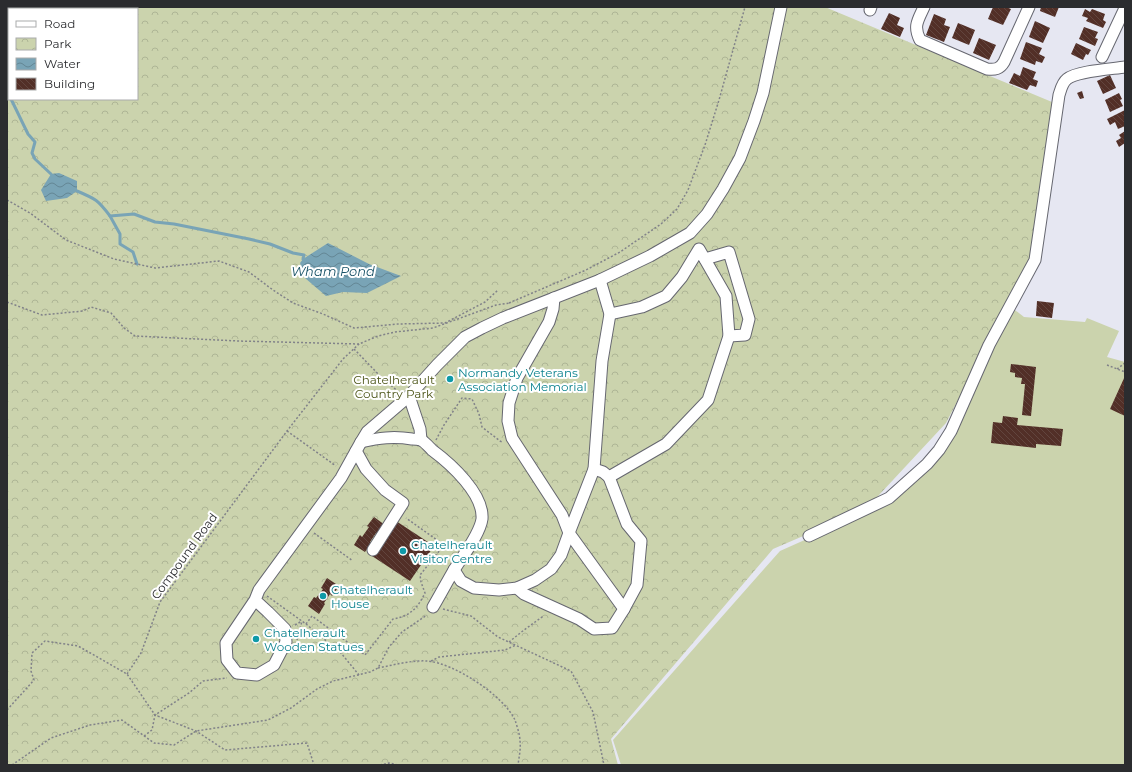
<svg xmlns="http://www.w3.org/2000/svg" width="1132" height="772" font-family="Montserrat,sans-serif">
<style>
.green{fill:#cbd3ad}
.park{fill:url(#park-crowns);fill-rule:evenodd}
.water{fill:url(#water-waves)}
.lines{fill:none;stroke-linecap:round;stroke-linejoin:round}
.stream{stroke:#79a4b6;stroke-width:3}
.building{fill:url(#building-back-hatch)}
.minor-casing{stroke:#666770;stroke-width:13}
.path{stroke:#818289;stroke-width:1.5;stroke-dasharray:2 2;stroke-linecap:butt}
.minor{stroke:#fff;stroke-width:11}
.culture-dot{fill:#0f9aa8;stroke:#fff;stroke-width:1.5}
.labels{text-anchor:middle;dominant-baseline:central;stroke-width:4;stroke-linejoin:round;paint-order:stroke}
.culture-label{font-size:12px;fill:#0d838f;stroke:#fff;text-anchor:start}
.park-label{font-size:12px;fill:#4c5518;stroke:#fff}
.street-label{font-size:12px;fill:#2b2c2f;stroke:#fff}
.water-label{font-size:13px;font-style:italic;fill:#1a5368;stroke:#fff}
</style>
<defs>
<pattern id="park-crowns" width="20" height="18" patternUnits="userSpaceOnUse"><rect width="20" height="18" fill="#cbd3ad"/><path d="M2 6a3 3 0 1 1 6 0M12 15a3 3 0 1 1 6 0" fill="none" stroke="#aeb595"/></pattern>
<pattern id="water-waves" width="16" height="10" patternUnits="userSpaceOnUse"><rect width="16" height="10" fill="#79a4b6"/><path d="M0 5q4-4 8 0t8 0" fill="none" stroke="#638694"/></pattern>
<pattern id="building-back-hatch" width="6" height="6" patternUnits="userSpaceOnUse"><rect width="6" height="6" fill="#522f27"/><path d="M-1 5l2 2M0 0l6 6M5-1l2 2" fill="none" stroke="#62453e"/></pattern>
</defs>
<rect width="100%" height="100%" fill="#e6e7f2"/>
<polygon class="green" points="1011,307 1024,317 1085,322 1087,318 1119,331 1107,357 1125,362 1125,765 621,765 613,740 780,551 865,513 941,444"/>
<path class="park" d="M7,7H825L1052,102L1031,259L946,423L866,509L773,549L611,739L618,765H7ZM9,9H137V99H9Z"/>
<g class="water">
<polygon points="59,173 77,181 77,191 67,198 46,201 41,190 51,174"/>
<polygon points="328,243 369,264 401,276 367,293 343,292 326,296 305,278 300,263 303,259"/>
</g>
<g class="lines">
<g class="stream">
<polyline points="7,93 9,96"/>
<polyline points="11,99 28,134 35,142 32,153 35,159 51,174"/>
<path d="M77,191C96,199 98,200 110,216L134,214L155,222L174,224L249,239L270,244L293,253L304,255L303,259"/>
<polyline points="110,216 120,234 120,244 133,252 137,264"/>
</g>
</g>
<g class="building">
<polygon points="993,7 1006,7 1011,9 1003,25 988,19"/>
<polygon points="1041,7 1059,7 1055,17 1040,11"/>
<polygon points="1085,9 1090,12 1092,9 1105,14 1103,20 1106,22 1103,28 1086,21 1088,18 1082,16"/>
<polygon points="889,13 900,18 897,25 904,28 900,37 881,29"/>
<polygon points="934,14 946,19 944,25 950,27 944,42 926,35"/>
<polygon points="1035,21 1050,28 1043,43 1029,37"/>
<polygon points="958,23 975,30 969,45 952,38"/>
<polygon points="1084,27 1098,32 1095,38 1098,39 1095,46 1079,39"/>
<polygon points="979,38 996,45 989,60 973,53"/>
<polygon points="1026,42 1042,48 1039,54 1045,57 1042,63 1036,61 1035,65 1020,59"/>
<polygon points="1076,43 1091,50 1088,55 1086,54 1083,60 1071,54"/>
<polygon points="1023,67 1036,72 1033,79 1038,81 1036,87 1030,85 1027,90 1009,83 1014,73 1020,76"/>
<polygon points="1110,75 1116,88 1103,94 1097,81"/>
<polygon points="1082,91 1084,98 1080,99 1077,93"/>
<polygon points="1119,93 1122,99 1120,100 1123,106 1110,112 1105,100"/>
<polygon points="1125,110 1125,126 1118,129 1115,122 1110,125 1107,119"/>
<polygon points="1125,131 1125,143 1119,147 1116,141 1121,138 1119,135"/>
<polygon points="1037,301 1054,303 1052,318 1036,316"/>
<polygon points="1011,364 1036,367 1031,416 1022,415 1025,384 1021,384 1022,378 1015,377 1015,373 1010,372"/>
<polygon points="1125,376 1125,416 1110,409"/>
<polygon points="1003,416 1018,418 1017,425 1063,429 1061,446 1036,444 1036,448 991,443 993,422 1002,423"/>
<polygon points="374,517 385,525 378,534 376,533 370,542 371,543 365,552 354,545 360,535 362,537 369,527 367,526"/>
<polygon points="396,521 434,546 410,581 372,556"/>
<polygon points="327,578 339,586 332,596 330,594 324,603 325,604 319,614 308,606 314,597 316,598 323,589 321,588"/>
</g>
<g class="lines">
<g class="minor-casing">
<g id="minor">
<path d="M924,7C918,20 913,26 920,40L987,69C995,70 1000,69 1004,62L1029,7"/>
<polyline points="870,10 871,7"/>
<polyline points="1102,57 1125,8"/>
<polyline points="705,259 729,252 749,319 745,335 729,336"/>
<polyline points="554,298 553,309 549,322 517,378 509,403 508,421 512,438 562,515 569,533 594,469 602,361 610,314 600,280"/>
<polyline points="409,396 420,429 421,440"/>
<path d="M361,442C379,438 393,436 412,439C414,439 418,439 421,440C425,442 429,447 432,450C451,464 484,494 482,519C480,534 462,557 454,570C447,582 440,595 433,607"/>
<polyline points="356,451 366,469 385,490 403,503 373,550"/>
<polyline points="594,469 603,472 609,477 666,444 708,400 729,336 726,296 699,249 682,277 666,296 642,307 610,314"/>
<polyline points="569,533 624,609 637,585 641,541 627,524 609,477"/>
<path d="M809,536L889,498L927,464L939,450L951,431L989,345L1035,260L1059,95C1061,89 1062,83 1067,79C1077,71 1112,69 1125,67"/>
<polyline points="454,570 461,581 474,588 499,590 517,588 535,580 551,569 561,555 569,533"/>
<polyline points="517,588 524,594 579,619 594,629 612,628 624,609"/>
<polyline points="255,600 268,612 285,629 286,642 274,665 257,675 237,673 227,660 226,643 255,600 259,590 341,478 361,442 367,432 409,396 437,365 465,337 482,328 503,318 600,280 650,256 690,233 707,214 723,189 740,158 754,121 763,93 781,7"/>
</g>
</g>
<g class="path">
<polyline points="7,200 30,213 66,240 114,259 155,268 219,261 249,272 273,290 293,303 323,314 354,328 398,324 445,323 485,302 498,290"/>
<polyline points="7,302 42,315 83,311 91,307 111,313 124,328 135,336 238,341 359,344 378,336 395,332 433,328 496,305 510,303"/>
<polyline points="509,303 586,270 620,252 661,224 677,209 688,190 705,145 719,100 745,7"/>
<polyline points="354,349 382,378 399,392"/>
<polyline points="1107,365 1125,372"/>
<polyline points="1117,369 1125,363"/>
<polyline points="287,431 336,466"/>
<polyline points="436,440 444,425 462,398 472,399 479,414 482,427 500,441 502,442"/>
<polyline points="314,533 353,561"/>
<polyline points="267,596 306,624 341,653 359,675"/>
<polyline points="443,609 471,616 498,637 571,671 593,712 604,765"/>
<path d="M306,624L312,616L365,655L393,619C410,616 417,609 425,593L421,582L420,575L444,545L406,518"/>
<polyline points="295,625 302,621"/>
<polyline points="297,640 302,621"/>
<polyline points="509,642 524,630 542,617 543,615"/>
<polyline points="431,661 439,657 505,650 516,645"/>
<path d="M378,668C394,665 411,660 427,661C454,663 503,695 515,720C517,726 520,735 520,741C521,749 519,757 518,765"/>
<polyline points="127,674 141,653 160,602 287,431 343,359 359,344"/>
<polyline points="7,710 34,680 31,671 32,653 45,641 78,646 127,674 155,715 196,731 225,750 307,743 314,765"/>
<polyline points="144,736 152,730 155,715 189,693 203,681 227,678"/>
<polyline points="12,765 51,738 90,725 122,720 154,743 174,745 196,731 268,720 291,708 317,689 333,681 370,672 378,668 389,647 402,632 427,615"/>
<polyline points="380,765 389,763 398,765"/>
</g>
<use href="#minor" class="minor"/>
</g>
<g class="culture-dot">
<circle cx="450" cy="379" r="4"/>
<circle cx="403" cy="551" r="4"/>
<circle cx="323" cy="596" r="4"/>
<circle cx="256" cy="639" r="4"/>
</g>
<g class="labels">
<g class="culture-label">
<text x="458" y="372">Normandy Veterans<tspan x="458" dy="14">Association Memorial</tspan></text>
<text x="411" y="544">Chatelherault<tspan x="411" dy="14">Visitor Centre</tspan></text>
<text x="331" y="589">Chatelherault<tspan x="331" dy="14">House</tspan></text>
<text x="264" y="632">Chatelherault<tspan x="264" dy="14">Wooden Statues</tspan></text>
</g>
<g class="park-label">
<text x="394" y="379">Chatelherault<tspan x="394" dy="14">Country Park</tspan></text>
</g>
<g class="street-label">
<text transform="translate(184 556) rotate(-54)">Compound Road</text>
</g>
<g class="water-label">
<text x="333" y="271">Wham Pond</text>
</g>
</g>
<rect width="1132" height="772" fill="none" stroke="#2b2c2f" stroke-width="16"/>
<rect x="8" y="8" width="130" height="92" fill="#ffffff" stroke="#aaabac"/>
<rect x="16" y="21" width="20" height="6" fill="#ffffff" stroke="#aaabac"/>
<text x="44" y="28" font-size="12" fill="#2b2c2f">Road</text>
<rect x="16" y="38" width="20" height="12" fill="url(#park-crowns)" stroke="#aaabac"/>
<text x="44" y="48" font-size="12" fill="#2b2c2f">Park</text>
<rect x="16" y="58" width="20" height="12" fill="url(#water-waves)" stroke="#aaabac"/>
<text x="44" y="68" font-size="12" fill="#2b2c2f">Water</text>
<rect x="16" y="78" width="20" height="12" fill="url(#building-back-hatch)" stroke="#aaabac"/>
<text x="44" y="88" font-size="12" fill="#2b2c2f">Building</text>
</svg>
